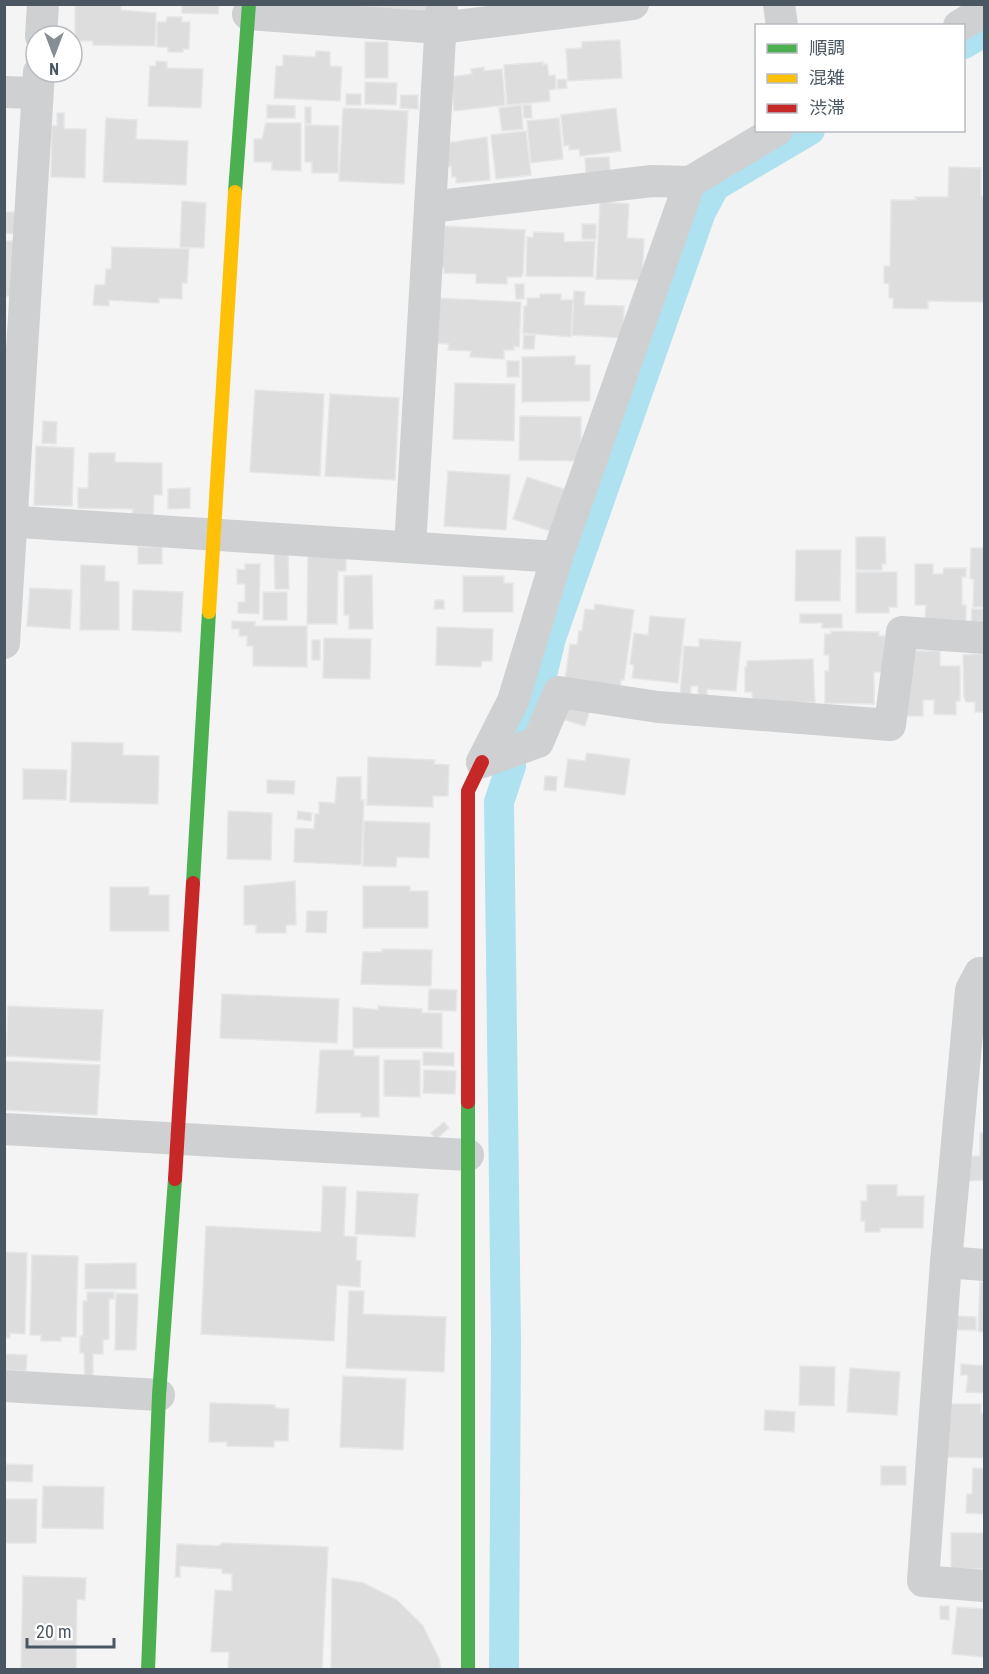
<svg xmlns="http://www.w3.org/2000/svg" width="989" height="1674" font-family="'Roboto Condensed','Noto Sans JP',sans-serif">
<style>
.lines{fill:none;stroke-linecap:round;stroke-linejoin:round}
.canal{stroke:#aee2f0;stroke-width:30}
.building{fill:#ddddde;stroke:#e5e6e7;stroke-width:1.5}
.street{stroke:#ced0d2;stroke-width:32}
.fast{stroke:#4caf50;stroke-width:14}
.slow{stroke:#ffc107;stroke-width:14}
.jam{stroke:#c62828;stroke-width:14}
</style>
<rect width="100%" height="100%" fill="#f4f4f4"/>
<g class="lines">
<g class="canal">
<polyline points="964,44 984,32"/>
<polyline points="529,729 551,638 701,212 715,186 810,130"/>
<polyline points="504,1670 506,1340 499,802 511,766"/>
</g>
</g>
<g class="building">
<polygon points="75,4 121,4 121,10 156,13 155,46 93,45 93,41 75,41"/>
<polygon points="182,4 219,4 218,14 182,13"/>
<polygon points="354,4 427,4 427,14 354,9"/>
<polygon points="167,17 182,17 182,22 190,22 189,49 183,49 183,52 168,52 168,47 157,47 157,22 166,22"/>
<polygon points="620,40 622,78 568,81 566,49 582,48 582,42"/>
<rect x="365" y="42" width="23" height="36"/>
<polygon points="316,51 330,52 330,66 342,67 340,101 274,98 276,66 283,66 283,55 315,57"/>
<polygon points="156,61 167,62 167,68 203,69 201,108 148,106 150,66 156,66"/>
<polygon points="543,62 543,65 547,64 549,76 555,75 556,89 549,90 550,101 507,105 504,65"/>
<polygon points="484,67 484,71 502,69 505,105 454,111 451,77 472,74 471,69"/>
<polygon points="566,79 567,88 558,89 557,80"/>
<polygon points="365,82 397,83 396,105 365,104"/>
<rect x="346" y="94" width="15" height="11"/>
<polygon points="401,95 418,95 418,109 400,108"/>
<polygon points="267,105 295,106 295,118 267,118"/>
<polygon points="521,105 523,129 502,131 499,108"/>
<polygon points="523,105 531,105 532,118 524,118"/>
<polygon points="305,107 311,107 311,124 305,123"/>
<polygon points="343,108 408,111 404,184 339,181"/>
<polygon points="616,108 621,151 580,156 579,149 569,150 569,145 564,146 561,115"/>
<polygon points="57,113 64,113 64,129 86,129 85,178 51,177 52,126 57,126"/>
<polygon points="106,118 137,120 136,139 188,141 186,185 103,182"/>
<polygon points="559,118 563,159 531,163 527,121"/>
<polygon points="266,123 301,123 301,171 272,170 272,162 254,162 254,139 262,139"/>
<polygon points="305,125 339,126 338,173 312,173 312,162 305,162"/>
<polygon points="526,131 531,175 496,179 491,135"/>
<polygon points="487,137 490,180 456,183 456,177 452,177 451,166 448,167 446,143"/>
<polygon points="609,157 610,172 586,173 585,158"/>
<polygon points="949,167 981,168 981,196 984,196 984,302 928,301 928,309 893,308 893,298 889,298 889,284 884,283 884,266 890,266 891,200 917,200 915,197 948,197"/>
<polygon points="182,201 206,203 204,248 180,247"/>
<polygon points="600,202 629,204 627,238 644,239 642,280 596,279"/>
<polygon points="4,212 17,212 16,234 4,233"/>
<rect x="582" y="224" width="14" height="15"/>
<polygon points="441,226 525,230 523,273 521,277 507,277 507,284 476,283 476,274 444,273 444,268 439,267"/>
<polygon points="534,232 564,233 564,242 595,241 593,277 526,276 527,237 533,238"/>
<polygon points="4,241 15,241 13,296 4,296"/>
<polygon points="112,247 189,249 187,283 182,283 182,299 159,298 159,303 109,300 109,306 93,305 95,285 105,285 106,269 111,269"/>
<polygon points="515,284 524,284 524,299 516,299"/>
<polygon points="574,291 585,292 584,305 624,306 623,338 572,335"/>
<polygon points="540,294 561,294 561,300 573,300 571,337 523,333 524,306 527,306 527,298 540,298"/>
<polygon points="436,298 521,302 519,347 514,346 514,350 504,350 504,359 470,357 471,351 448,350 449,344 434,343"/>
<polygon points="524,335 535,335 534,349 523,349"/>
<polygon points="575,356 575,365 590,365 590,401 522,402 522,357"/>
<rect x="507" y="361" width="12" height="16"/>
<polygon points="455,383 515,384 514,441 453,439"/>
<polygon points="255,390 324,394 320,476 250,472"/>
<polygon points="330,394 399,398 395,480 325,476"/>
<polygon points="520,416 581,417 581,461 519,460"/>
<polygon points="43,421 57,422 56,444 42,443"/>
<polygon points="36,446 74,448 72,506 34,505"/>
<polygon points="89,453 115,453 115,462 162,463 162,495 154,495 153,516 132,516 133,509 78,508 78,488 88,488"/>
<polygon points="448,471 510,475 506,530 444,526"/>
<polygon points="527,477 567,490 553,532 513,519"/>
<polygon points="190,488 190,508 168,509 168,489"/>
<polygon points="856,537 885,537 886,564 882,564 882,570 856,570"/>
<rect x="138" y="547" width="24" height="17"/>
<polygon points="971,548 984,548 984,607 973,607 974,580 970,578"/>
<polygon points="796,550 841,550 840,601 795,601"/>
<polygon points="308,551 346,552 346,571 338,571 337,624 307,624"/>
<polygon points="274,552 288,552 289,589 275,589"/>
<polygon points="245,564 260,564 259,614 238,613 238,602 245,602 245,584 237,584 237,569 245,570"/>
<polygon points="915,564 933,564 933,574 943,574 944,568 966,568 966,577 962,577 962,605 966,605 966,622 925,621 926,605 915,605"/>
<polygon points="81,565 105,566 105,581 119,582 119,630 80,630"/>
<polygon points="856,572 897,572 897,607 889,607 889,613 856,613"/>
<polygon points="372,575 373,629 349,629 349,615 344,615 344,576"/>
<polygon points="463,576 504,576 504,583 513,583 513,612 463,612"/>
<polygon points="30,588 72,590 70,629 27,626"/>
<polygon points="133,590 183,592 181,632 132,630"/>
<rect x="263" y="592" width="24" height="28"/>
<polygon points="435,600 444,600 444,609 434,609"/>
<polygon points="595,604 634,610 624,680 621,680 619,695 564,687 570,644 577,645 579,631 582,631 585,609 594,610"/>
<polygon points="972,609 984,609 984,625 971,624"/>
<polygon points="800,614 842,614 842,628 822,628 822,623 800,623"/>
<polygon points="650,616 685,619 678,683 632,678 634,665 630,664 634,633 648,635"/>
<polygon points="232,621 255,622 255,626 307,626 307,667 253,666 253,646 247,646 247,636 239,636 239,629 232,629"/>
<polygon points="437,627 493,629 492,661 482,661 481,667 436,665"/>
<polygon points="831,631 879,632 879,636 885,636 884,672 874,672 874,704 825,703 825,671 829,671 829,655 824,655 825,634 831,634"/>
<polygon points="324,638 371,639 370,679 323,678"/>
<polygon points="699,639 741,642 736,691 707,689 707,696 698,696 698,686 691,686 690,699 680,698 684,646 699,647"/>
<rect x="312" y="640" width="8" height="20"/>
<polygon points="902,651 940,651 940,666 960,666 960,701 956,701 956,715 934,714 934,700 923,700 923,716 901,716"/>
<polygon points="984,654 984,712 975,712 975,702 966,702 964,697 963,655"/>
<polygon points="813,659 815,702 753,704 752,692 745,692 745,667 747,667 747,661"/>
<polygon points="565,698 591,707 585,726 559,718"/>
<polygon points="72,742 123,743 123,755 159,756 158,804 70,802"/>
<polygon points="587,753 630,759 625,795 564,787 568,759 585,761"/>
<polygon points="368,757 435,760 434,764 449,765 448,796 433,796 433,807 367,805"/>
<polygon points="23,769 67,770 66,800 23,799"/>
<polygon points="545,776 557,777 556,791 544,790"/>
<polygon points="337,777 361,777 361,800 364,800 361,865 294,862 295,828 314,829 315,814 319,814 319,802 335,803"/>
<polygon points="267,780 295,781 294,794 267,793"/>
<polygon points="228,811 272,813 271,860 227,859"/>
<polygon points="298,811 312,813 311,821 297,819"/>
<polygon points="364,821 430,823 429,858 397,857 396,867 363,866"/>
<polygon points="295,881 296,925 286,925 286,933 256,933 256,925 244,925 244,886"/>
<polygon points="363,886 410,886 410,891 428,891 428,928 363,928"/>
<polygon points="110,887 149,887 149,895 169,895 169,931 110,931"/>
<polygon points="307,911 327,911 326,933 306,932"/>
<polygon points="382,949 432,950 431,986 361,984 363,952 382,952"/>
<polygon points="429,989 457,990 456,1011 428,1010"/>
<polygon points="222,994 339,999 337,1043 220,1038"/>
<polygon points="8,1006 103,1010 100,1061 6,1056"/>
<polygon points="378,1006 422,1009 422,1013 442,1013 442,1048 353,1048 353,1007 378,1010"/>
<polygon points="320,1050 354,1050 354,1056 379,1056 379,1117 361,1117 361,1113 316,1113"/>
<polygon points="423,1052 454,1053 454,1066 423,1065"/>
<polygon points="384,1060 420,1060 420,1097 384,1096"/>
<polygon points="5,1061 100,1065 97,1115 4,1110"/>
<polygon points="424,1070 456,1071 455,1094 423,1093"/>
<polygon points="444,1122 449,1128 436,1139 431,1133"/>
<polygon points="980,1133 984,1133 984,1180 968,1181 968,1156 980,1156"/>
<polygon points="867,1185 897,1185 897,1196 924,1196 923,1228 880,1228 880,1232 865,1232 865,1221 861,1221 861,1201 867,1201"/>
<polygon points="323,1186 346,1187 344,1236 357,1237 356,1260 361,1261 360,1287 337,1285 334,1341 201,1334 206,1226 321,1232"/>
<polygon points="357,1191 418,1194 415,1237 355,1234"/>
<polygon points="4,1252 27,1253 25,1334 10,1333 10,1338 4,1338"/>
<polygon points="32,1255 78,1256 76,1337 61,1337 61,1341 41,1341 41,1335 30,1335"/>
<polygon points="136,1263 136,1289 85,1289 85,1264"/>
<polygon points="980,1282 984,1282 984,1332 978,1331"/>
<polygon points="349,1291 364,1291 363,1314 446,1317 444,1372 346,1368"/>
<polygon points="87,1292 114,1292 114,1299 109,1299 109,1339 103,1340 103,1354 93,1354 93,1378 85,1378 84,1353 80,1353 80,1336 83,1336 83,1301 87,1301"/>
<polygon points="116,1293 138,1294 136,1350 115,1350"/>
<polygon points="956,1316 976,1317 976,1330 956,1330"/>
<polygon points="4,1354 27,1355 26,1371 4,1370"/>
<polygon points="961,1364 984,1366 984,1393 966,1392 968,1375 961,1375"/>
<polygon points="800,1366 835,1367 834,1406 799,1405"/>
<polygon points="850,1368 900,1372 897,1415 847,1412"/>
<polygon points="343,1376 406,1379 403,1450 340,1447"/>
<polygon points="210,1403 275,1405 275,1408 289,1409 288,1441 274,1441 274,1447 227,1446 227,1442 209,1442"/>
<polygon points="949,1404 981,1404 981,1413 984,1413 984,1458 947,1457"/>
<polygon points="765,1410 795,1412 794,1432 764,1430"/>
<polygon points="4,1464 33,1465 32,1482 4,1481"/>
<rect x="881" y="1466" width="25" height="19"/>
<polygon points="973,1468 984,1469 984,1514 966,1513 967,1494 972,1494"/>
<polygon points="43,1486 104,1487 103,1529 42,1528"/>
<polygon points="4,1499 37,1499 36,1543 4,1543"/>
<rect x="951" y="1533" width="33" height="36"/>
<polygon points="222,1543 328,1547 322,1670 228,1670 229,1652 211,1652 215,1590 232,1591 232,1574 222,1573 222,1569 180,1566 180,1577 175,1577 177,1544 219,1546"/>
<polygon points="23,1576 86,1578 85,1600 77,1599 76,1670 21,1670"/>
<polygon points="332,1578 364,1583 397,1600 423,1626 439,1659 441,1670 331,1670"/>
<polygon points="940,1606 949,1606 949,1620 940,1619"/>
<polygon points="957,1607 984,1609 984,1657 952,1654"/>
</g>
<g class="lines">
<g class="street">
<polyline points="779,4 782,26"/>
<polyline points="248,14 440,28 633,4"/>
<polyline points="959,26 984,11"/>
<polyline points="41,36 43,4"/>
<polyline points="4,92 37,93"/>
<polyline points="430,207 652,181 690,182"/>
<polyline points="4,521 557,557"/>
<polyline points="410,547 442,4"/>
<polyline points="4,643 39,72"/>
<polyline points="482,762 513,701 557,557 690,182 777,130"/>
<polyline points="482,762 538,742 559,692 658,707 890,725 902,632 984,638"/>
<polyline points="984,973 980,973 971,990 946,1262 923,1581 984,1586"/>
<polyline points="4,1129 468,1155"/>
<polyline points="946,1262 984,1265"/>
<polyline points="4,1386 159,1395"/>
</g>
<g class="fast">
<polyline points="235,192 249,4"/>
<polyline points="193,883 209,612"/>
<polyline points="468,1102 468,1670"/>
<polyline points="148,1670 159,1395 175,1179"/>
</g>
<polyline class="slow" points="209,612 235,192"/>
<g class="jam">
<polyline points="468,1102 468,791 482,762"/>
<polyline points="175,1179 193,883"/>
</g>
</g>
<rect width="989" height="1674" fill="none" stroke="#4a5661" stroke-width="12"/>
<rect x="755" y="24" width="210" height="108" fill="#ffffff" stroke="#b7bbc0" stroke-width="1.5"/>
<rect x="767" y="44" width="30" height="9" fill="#4caf50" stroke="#b7bbc0" stroke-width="1.5"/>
<text x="809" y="54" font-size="18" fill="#4a5661">順調</text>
<rect x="767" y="74" width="30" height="9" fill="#ffc107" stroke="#b7bbc0" stroke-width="1.5"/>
<text x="809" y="84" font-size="18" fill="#4a5661">混雑</text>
<rect x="767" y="104" width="30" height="9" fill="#c62828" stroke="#b7bbc0" stroke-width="1.5"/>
<text x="809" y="114" font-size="18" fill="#4a5661">渋滞</text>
<g transform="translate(54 54) rotate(180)"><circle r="28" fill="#ffffff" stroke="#b7bbc0" stroke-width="1.5"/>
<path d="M0-4.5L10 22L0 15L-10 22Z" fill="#868d94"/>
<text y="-9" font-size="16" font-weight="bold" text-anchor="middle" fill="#4a5661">N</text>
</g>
<path d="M27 1638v9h87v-9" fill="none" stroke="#4a5661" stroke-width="3"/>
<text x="36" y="1638" font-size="18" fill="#4a5661" stroke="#ffffff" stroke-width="4.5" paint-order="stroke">20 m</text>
</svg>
